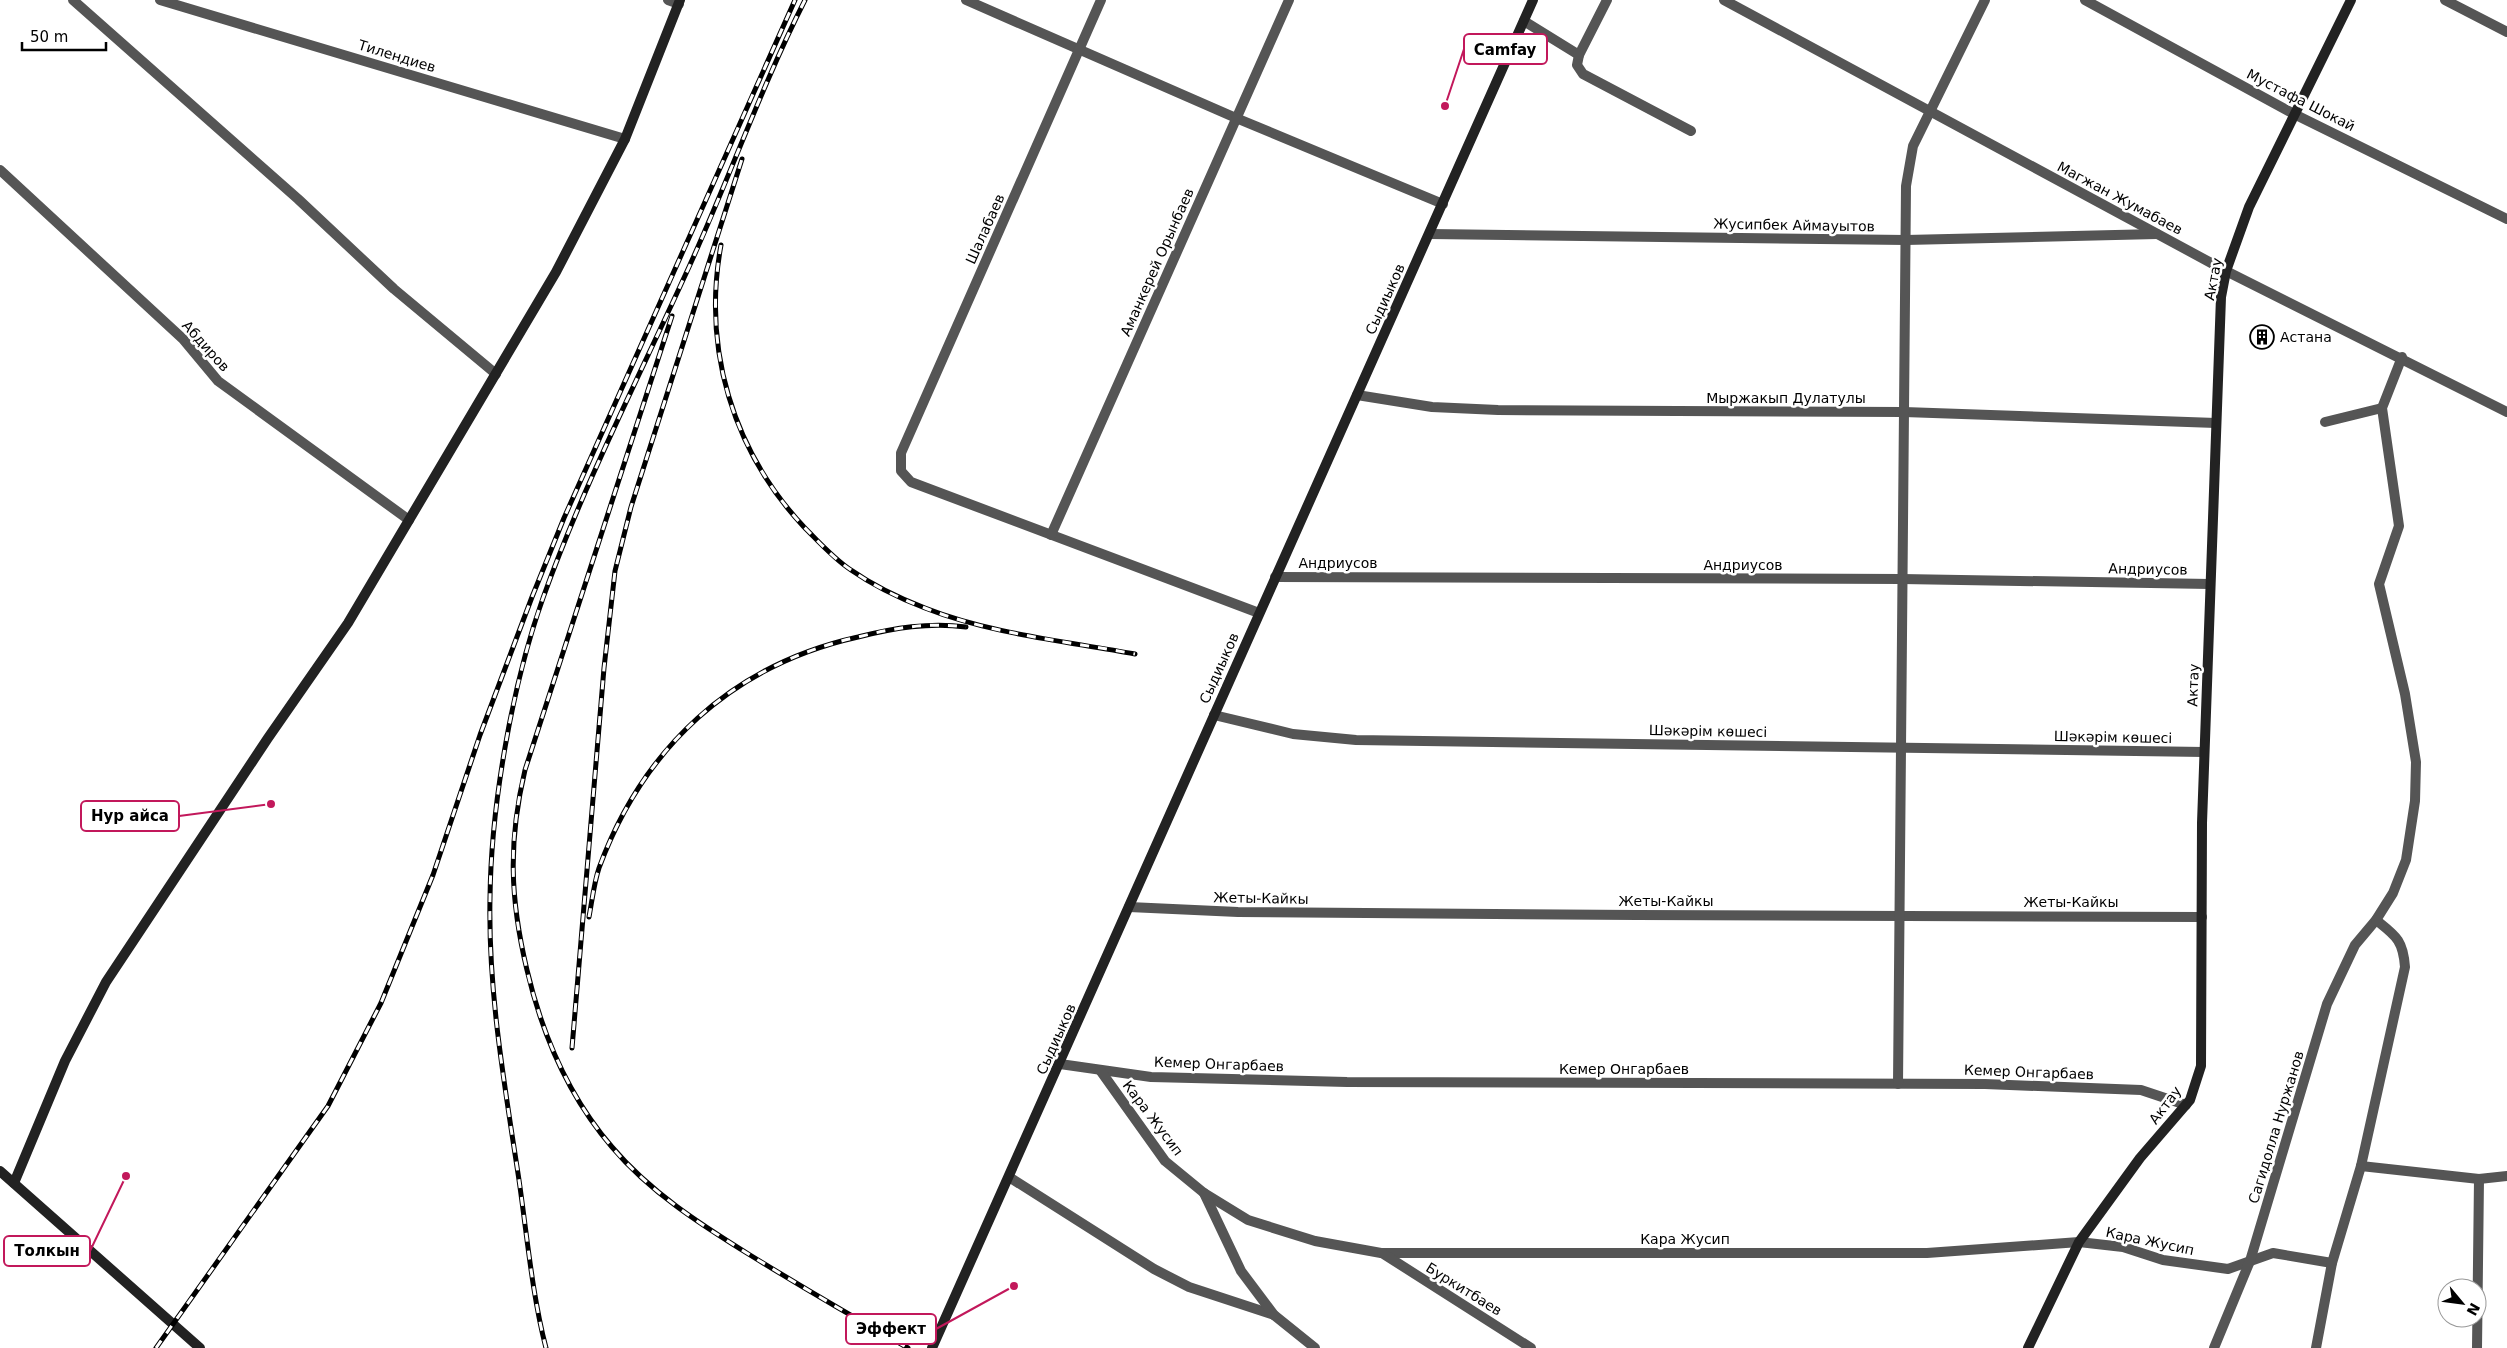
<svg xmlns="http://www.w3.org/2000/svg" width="2507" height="1348" font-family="'DejaVu Sans',sans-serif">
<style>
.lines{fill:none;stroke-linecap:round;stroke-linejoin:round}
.street{stroke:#555;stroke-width:10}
.secondary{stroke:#222;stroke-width:10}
.rail-casing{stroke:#000;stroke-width:5}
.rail{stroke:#fff;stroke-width:3;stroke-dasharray:9;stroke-linecap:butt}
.labels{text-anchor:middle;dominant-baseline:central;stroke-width:5;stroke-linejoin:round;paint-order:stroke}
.street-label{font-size:14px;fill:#000;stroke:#fff}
.poi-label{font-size:14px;fill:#000;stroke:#fff;text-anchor:start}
.leader{fill:none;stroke:#c2185b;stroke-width:2}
.callout-dot{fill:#c2185b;stroke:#fff;stroke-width:2}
.callout{fill:#fff;stroke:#c2185b;stroke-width:2}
.callout-label{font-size:15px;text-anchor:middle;font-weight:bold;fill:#000}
</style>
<rect width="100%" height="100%" fill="#fff"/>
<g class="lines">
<g class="street">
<polyline points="73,0 298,199 394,289 496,374"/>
<polyline points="160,0 625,139"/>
<polyline points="668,0 679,4"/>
<polyline points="966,0 1236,118 1443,204"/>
<polyline points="1101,0 901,453 901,471 911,482 1259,613"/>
<polyline points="1607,0 1579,55 1577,65 1583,74 1691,131"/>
<polyline points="1724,0 2226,271 2507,412"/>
<polyline points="2085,0 2294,114 2507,219"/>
<polyline points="2445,0 2507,32"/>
<polyline points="1524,21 1579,55"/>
<polyline points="0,170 183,339 218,381 409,520"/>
<polyline points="1430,234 1906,240 2157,234"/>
<polyline points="1357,395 1432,407 1498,410 1904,412 2216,423"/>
<polyline points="2325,422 2382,408"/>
<polyline points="1051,535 1289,0"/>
<polyline points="1275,577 1902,579 2210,584"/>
<polyline points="1214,715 1293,734 1356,740 2204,752"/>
<polyline points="1129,907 1238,912 1637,915 2202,917"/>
<polyline points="1060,1064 1151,1077 1347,1082 1985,1084 2141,1090 2186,1105"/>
<polyline points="1100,1070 1165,1161 1204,1193 1248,1220 1315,1241 1381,1253 1927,1253 2079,1242 2123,1247 2163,1260 2228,1269 2273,1253 2332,1263"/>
<polyline points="1898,1084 1906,186 1913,146 1985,0"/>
<polyline points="2361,1166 2479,1179 2507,1176"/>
<polyline points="1009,1177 1154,1269 1189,1287 1274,1315"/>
<polyline points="1204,1193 1241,1271 1274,1315 1315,1348"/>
<polyline points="1382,1253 1531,1348"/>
<polyline points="2214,1348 2250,1261 2327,1004 2355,945 2376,920 2393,893 2406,860 2415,801 2416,762 2405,694 2379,584 2399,526 2382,408 2402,357"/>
<path d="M2316,1348L2332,1263L2361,1166L2405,967C2403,940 2396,936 2376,920"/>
<polyline points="2477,1348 2479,1179"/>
</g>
<g class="secondary">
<polyline points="0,1171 200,1348"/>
<polyline points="14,1183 65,1061 106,982 268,738 348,623 556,272 625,139 680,0"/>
<polyline points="932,1348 1533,0"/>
<polyline points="2028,1348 2079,1242 2140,1158 2190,1100 2201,1066 2202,823 2221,297 2226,271 2249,207 2351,0"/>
</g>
<g class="rail-casing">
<g id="rail">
<path d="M721,245C702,349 733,451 804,527C819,542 834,559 851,570C874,586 899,598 925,608C991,634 1065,641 1135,654"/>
<path d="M672,316L525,770C508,842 510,899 527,970C542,1034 569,1097 612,1147C650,1192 700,1224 750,1255C802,1287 855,1318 908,1348"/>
<path d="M589,917C592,901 594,883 599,868C643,748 732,665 858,637C894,628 929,622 966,627"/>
<polyline points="572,1048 604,668 615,571 631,507 742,159"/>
<polyline points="156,1348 328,1106 381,1003 433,875 480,735 532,597 564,518 795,0"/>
<path d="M546,1348C532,1294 527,1235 519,1180C505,1087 488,993 490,898C491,806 512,685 543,598C582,489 635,385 683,280C726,188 759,91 805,0"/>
</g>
</g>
<use href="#rail" class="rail"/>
</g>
<defs>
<g id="building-ring" transform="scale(1.25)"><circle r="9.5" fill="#fff" stroke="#000" stroke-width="1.5"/><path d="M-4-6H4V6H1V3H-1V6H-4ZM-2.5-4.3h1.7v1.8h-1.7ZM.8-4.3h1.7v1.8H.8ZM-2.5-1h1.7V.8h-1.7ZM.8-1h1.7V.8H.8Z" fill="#000"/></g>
</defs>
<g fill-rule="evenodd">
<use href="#building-ring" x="2262" y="337"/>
</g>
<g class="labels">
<g class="street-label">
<text transform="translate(397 56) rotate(17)">Тилендиев</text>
<text transform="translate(2301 100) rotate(27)">Мустафа Шокай</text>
<text transform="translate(2120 198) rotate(28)">Магжан Жумабаев</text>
<text transform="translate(1794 225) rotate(1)">Жусипбек Аймауытов</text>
<text transform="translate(985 229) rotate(-66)">Шалабаев</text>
<text transform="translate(1157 262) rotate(-66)">Аманкерей Орынбаев</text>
<text transform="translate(2213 279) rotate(-79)">Актау</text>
<text transform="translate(1385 299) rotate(-66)">Сыдиыков</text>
<text transform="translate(206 346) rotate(48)">Абдиров</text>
<text x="1786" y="398">Мыржакып Дулатулы</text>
<text x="1338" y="563">Андриусов</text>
<text x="1743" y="565">Андриусов</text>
<text transform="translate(2148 569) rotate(1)">Андриусов</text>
<text transform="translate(1219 668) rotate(-66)">Сыдиыков</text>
<text transform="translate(2193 685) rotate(-88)">Актау</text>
<text transform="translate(1708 731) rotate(1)">Шәкәрім көшесі</text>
<text transform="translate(2113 737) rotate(1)">Шәкәрім көшесі</text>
<text transform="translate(1261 898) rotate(1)">Жеты-Кайкы</text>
<text x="1666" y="901">Жеты-Кайкы</text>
<text x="2071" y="902">Жеты-Кайкы</text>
<text transform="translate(1056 1039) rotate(-66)">Сыдиыков</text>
<text transform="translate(1219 1064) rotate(2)">Кемер Онгарбаев</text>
<text x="1624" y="1069">Кемер Онгарбаев</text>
<text transform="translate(2029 1072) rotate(2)">Кемер Онгарбаев</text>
<text transform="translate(2165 1105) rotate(-53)">Актау</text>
<text transform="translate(1153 1118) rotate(53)">Кара Жусип</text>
<text transform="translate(2276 1127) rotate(-73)">Сагидолла Нуржанов</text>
<text x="1685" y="1239">Кара Жусип</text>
<text transform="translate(2150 1241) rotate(12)">Кара Жусип</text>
<text transform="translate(1464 1289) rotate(32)">Буркитбаев</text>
</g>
<g class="poi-label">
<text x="2280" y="337">Астана</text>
</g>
</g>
<path class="leader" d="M1445 106L1464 49M271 804L179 816M126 1176L90 1251M1014 1286L936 1329"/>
<g class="callout-dot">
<circle cx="1445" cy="106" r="5"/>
<circle cx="271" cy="804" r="5"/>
<circle cx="126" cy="1176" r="5"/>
<circle cx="1014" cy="1286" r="5"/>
</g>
<g class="callout">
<rect x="1464" y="34" width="83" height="30" rx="5"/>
<rect x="81" y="801" width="98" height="30" rx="5"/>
<rect x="4" y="1236" width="86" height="30" rx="5"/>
<rect x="846" y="1314" width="90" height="30" rx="5"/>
</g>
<g class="callout-label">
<text x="1505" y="55">Camfay</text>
<text x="130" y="821">Нур айса</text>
<text x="47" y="1256">Толкын</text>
<text x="891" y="1334">Эффект</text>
</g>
<g transform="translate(2462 1303) rotate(119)"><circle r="24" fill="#ffffff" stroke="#999999"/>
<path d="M0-4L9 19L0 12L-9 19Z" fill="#000000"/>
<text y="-8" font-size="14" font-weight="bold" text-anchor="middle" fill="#000000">N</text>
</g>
<path d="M22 42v8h84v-8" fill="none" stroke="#000000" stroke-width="2.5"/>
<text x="30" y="42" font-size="15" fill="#000000" stroke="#ffffff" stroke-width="4" paint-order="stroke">50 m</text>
</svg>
